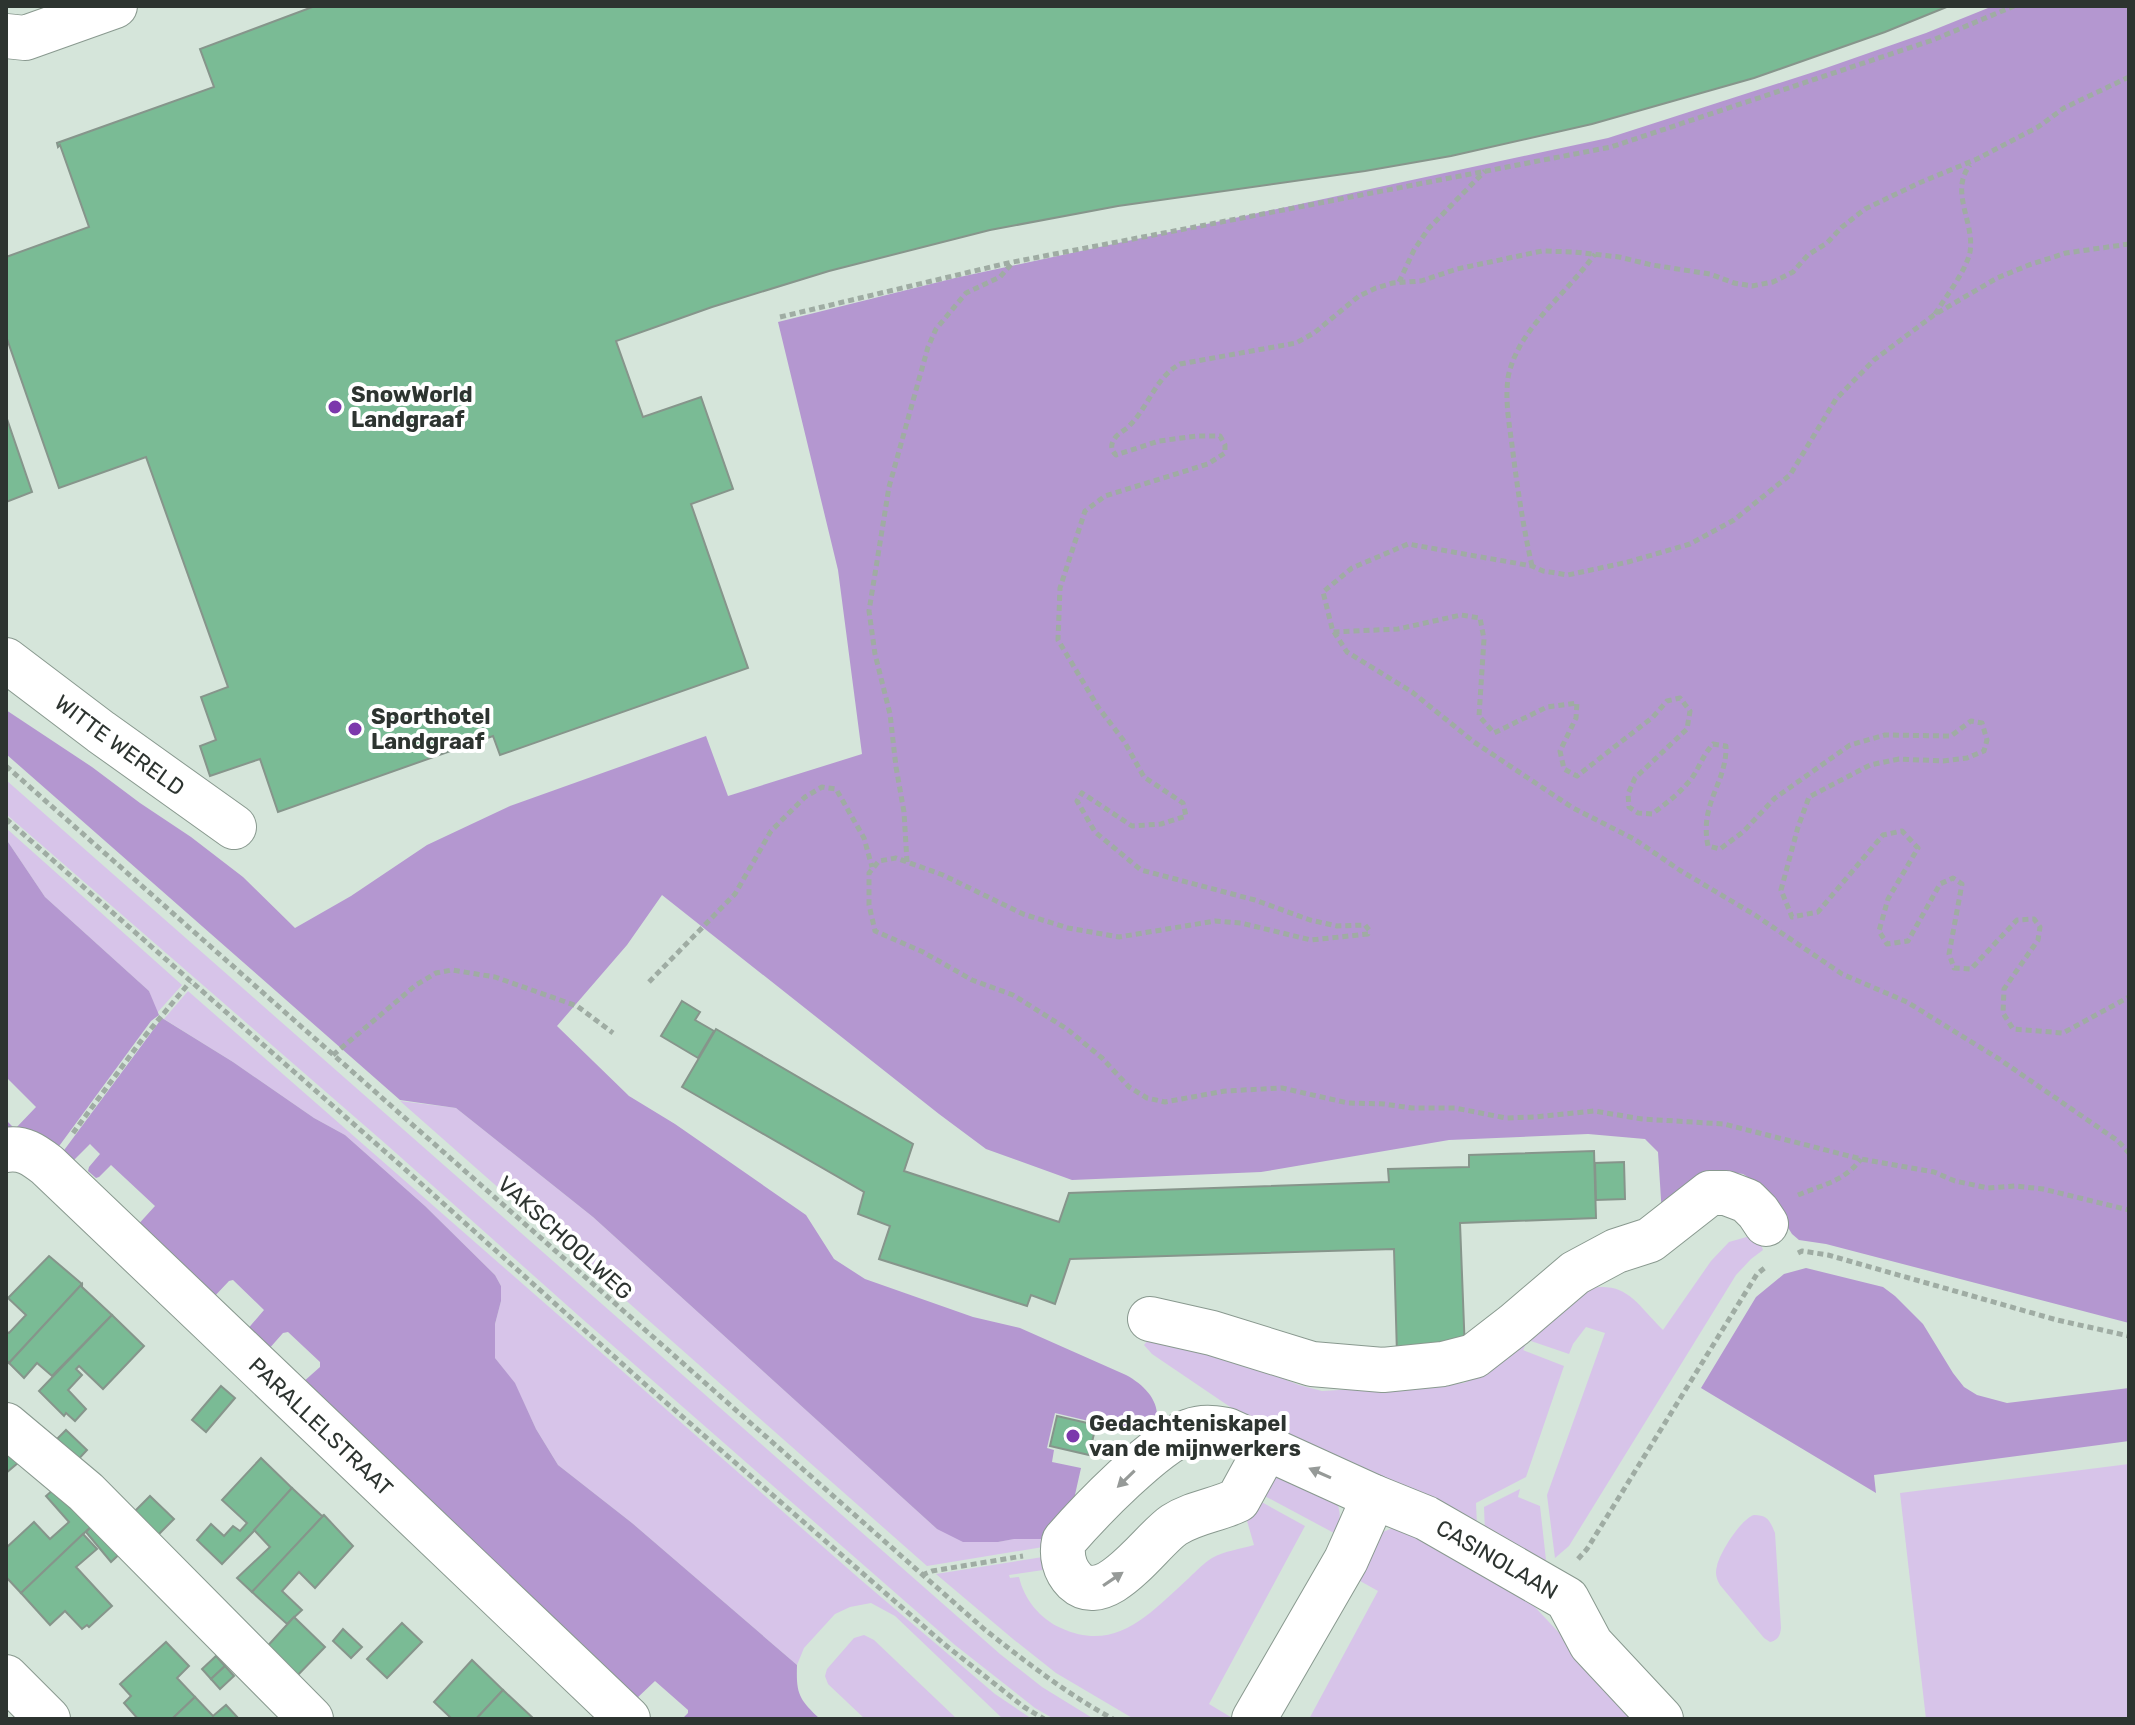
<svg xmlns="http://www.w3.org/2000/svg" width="2135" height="1725" font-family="Rubik,sans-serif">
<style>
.green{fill:#d7c4e9}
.forest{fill:#b497d0}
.building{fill:#7abb95;stroke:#86958b;stroke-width:2}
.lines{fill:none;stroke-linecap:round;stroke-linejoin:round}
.minor-casing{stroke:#89998f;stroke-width:46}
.path{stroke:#9faca3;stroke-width:5;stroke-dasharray:6 4;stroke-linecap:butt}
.minor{stroke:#fff;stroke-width:44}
.oneway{fill:#969a98}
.poi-dot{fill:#7c38ac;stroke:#fff;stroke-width:3}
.labels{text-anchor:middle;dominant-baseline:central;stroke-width:8;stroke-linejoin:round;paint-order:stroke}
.poi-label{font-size:22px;font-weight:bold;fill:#2d3430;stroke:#fff;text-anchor:start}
.street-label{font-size:22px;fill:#2d3430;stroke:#fff}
</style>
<rect width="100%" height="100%" fill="#d5e5da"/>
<g class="green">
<polygon points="6,780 1000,1654 1042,1687 1094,1719 1054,1719 1035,1708 955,1645 579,1316 387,1145 6,814"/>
<polygon points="6,828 182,985 157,1013 149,991 45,897 6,839"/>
<polygon points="188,991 861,1580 995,1694 1032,1719 1003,1719 895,1616 871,1603 850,1607 835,1614 804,1648 797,1665 632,1523 558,1465 536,1429 515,1384 495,1358 495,1324 501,1301 501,1286 495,1275 425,1206 345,1135 314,1118 233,1062 164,1019"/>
<polygon points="400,1101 456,1108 593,1217 937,1529 998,1542 1013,1539 1052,1539 1049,1546 927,1566"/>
<path d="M1757,1234L1763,1250L1751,1259L1736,1275L1569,1546L1555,1558L1547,1495L1605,1333L1586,1327L1573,1344L1569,1354L1528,1340L1523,1350L1564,1366L1526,1477L1476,1503L1477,1526L1242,1415L1152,1354L1144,1345L1149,1339L1180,1338L1299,1385L1322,1391L1464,1383L1475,1377L1580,1290C1626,1279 1633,1300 1663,1330L1711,1261L1729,1242Z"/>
<polygon points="2129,1464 2129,1719 1926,1719 1900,1493"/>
<path d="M1275,1474L1335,1498C1341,1512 1342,1519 1334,1533L1261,1494Z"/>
<polygon points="1520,1489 1518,1497 1540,1506 1546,1560 1537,1561 1485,1532 1484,1507"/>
<path d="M1258,1500L1305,1526L1209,1704L1234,1719H1134L1056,1673L1013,1639L936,1574L1049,1556L1050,1569L1009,1575L1010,1578L1019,1577C1024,1599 1040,1619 1061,1628C1117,1654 1151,1612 1189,1578C1196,1571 1204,1563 1212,1558C1225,1551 1240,1549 1254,1545L1245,1514Z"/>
<path d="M1754,1515C1768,1515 1770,1521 1775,1533L1781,1628C1780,1636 1778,1640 1770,1642L1764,1638L1720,1585C1716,1578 1715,1573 1717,1566C1720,1552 1741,1519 1754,1515Z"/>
<polygon points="1398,1526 1533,1605 1640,1719 1309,1719 1378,1591 1353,1577 1380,1533"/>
<polygon points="864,1635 874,1640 957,1719 865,1719 828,1684 825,1676 827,1669 854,1638"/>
</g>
<g class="forest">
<path d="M1993,6H2129V1323L1826,1244L1799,1240L1792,1234L1782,1218L1751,1179L1743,1174L1730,1172L1662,1215L1658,1152L1645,1139L1588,1134L1449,1140L1261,1172L1072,1180L986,1149L939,1114L662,895L627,945L557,1026L629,1096L675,1124L806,1215L834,1259L865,1279L973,1317L1020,1328L1126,1375C1150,1388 1166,1409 1152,1436L1055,1413L1047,1448L1054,1450L1052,1462L1081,1468L1070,1517L1052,1539H1014L998,1542H963L937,1529L593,1217L456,1108L400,1100L6,754V710L92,767L140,803L191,837L243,877L295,928L351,896L427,845L510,806L706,736L728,796L862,754L838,570L778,322L955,278L1608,138L1823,69L1926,33Z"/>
<polygon points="6,839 45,897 149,991 159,1015 151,1021 54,1153 6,1135 6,1120 15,1129 36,1107 6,1077"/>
<path d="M162,1018L233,1062L314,1118L345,1135L425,1206L495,1275L501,1286V1301L495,1324V1358L515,1383L536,1429L558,1465L632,1523L797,1665C796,1694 799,1699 820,1719H682L688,1713V1710L655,1681L635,1700L302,1383L320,1367V1362L288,1332L283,1333L268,1350L246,1331L264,1310L233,1280L229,1281L212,1299L135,1228L155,1206L111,1165L99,1177L96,1178L88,1171L89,1167L100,1154L90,1144L69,1165L59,1157Z"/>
<polygon points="1806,1268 1883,1287 1895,1296 1923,1324 1953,1373 1964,1387 1977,1395 2007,1403 2129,1388 2129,1441 1874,1475 1876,1493 1701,1388 1756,1297 1784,1274"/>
</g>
<g class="building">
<polygon points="315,6 1949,6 1885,32 1754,78 1592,124 1451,156 1365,171 1118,206 990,230 829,271 712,307 616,341 643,417 701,397 733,489 691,504 748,668 500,755 493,736 278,812 260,759 210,776 200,746 216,740 201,697 228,687 146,457 59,488 6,336 6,257 89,227 60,145 58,147 57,143 214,87 200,49"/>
<polygon points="6,416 32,492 6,502"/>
<polygon points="682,1001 700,1012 695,1020 714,1031 698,1058 661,1036"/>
<polygon points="716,1029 913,1144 904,1171 1059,1222 1069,1193 1389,1182 1388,1169 1469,1167 1469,1155 1594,1151 1596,1218 1460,1223 1465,1352 1397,1354 1394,1249 1070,1259 1055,1304 1031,1295 1027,1306 879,1259 890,1226 858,1214 864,1192 682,1087"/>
<polygon points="1624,1162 1625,1199 1596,1200 1595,1163"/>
<polygon points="49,1256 82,1284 9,1363 6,1360 6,1331 9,1333 26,1315 8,1298"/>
<polygon points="82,1284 82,1287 112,1315 52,1376 37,1363 24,1378 9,1363"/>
<polygon points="112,1315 144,1346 103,1389 79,1366 76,1369 82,1375 68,1390 86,1409 75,1421 66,1413 64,1416 39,1391"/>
<polygon points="221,1386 235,1398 206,1432 192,1420"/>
<polygon points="1057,1416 1096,1425 1089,1455 1050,1446"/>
<polygon points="66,1430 87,1450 73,1465 52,1444"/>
<polygon points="6,1438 25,1457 6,1473"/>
<polygon points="261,1458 292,1488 254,1531 222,1564 197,1540 211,1524 224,1536 233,1526 240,1531 247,1523 222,1500"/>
<polygon points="63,1481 98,1520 21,1593 6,1577 6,1548 34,1522 50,1539 69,1522 46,1496"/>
<polygon points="292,1488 322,1516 324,1515 252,1592 237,1578 270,1547 254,1530"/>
<polygon points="150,1496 174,1519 156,1537 132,1514"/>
<polygon points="324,1515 353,1546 315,1588 299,1572 282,1591 302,1610 287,1624 252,1592"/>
<polygon points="98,1520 125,1549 111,1562 86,1532"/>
<polygon points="83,1534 97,1549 76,1567 112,1606 89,1627 87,1625 82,1629 65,1611 50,1625 21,1593"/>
<polygon points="294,1617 325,1647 293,1680 263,1651"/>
<polygon points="402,1623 422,1642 387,1678 367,1659"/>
<polygon points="343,1629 362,1647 351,1658 333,1641"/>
<polygon points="166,1642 189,1666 177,1678 195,1697 172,1719 138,1719 124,1703 131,1696 120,1684"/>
<polygon points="216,1656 225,1666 211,1679 202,1669"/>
<polygon points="472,1660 503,1690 476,1719 452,1719 434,1702"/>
<polygon points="225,1666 234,1676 220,1689 211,1679"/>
<polygon points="503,1690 534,1719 476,1719"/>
<polygon points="195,1697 213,1716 226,1705 239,1719 172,1719"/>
</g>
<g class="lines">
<g class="minor-casing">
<g id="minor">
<polyline points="6,36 25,38 115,6"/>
<path id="s1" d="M6,660L101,732L234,827"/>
<path id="s2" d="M6,1150C23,1147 34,1155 47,1165L628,1719"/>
<polyline points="1150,1319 1212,1333 1312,1364 1383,1370 1443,1364 1474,1356 1514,1325 1575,1273 1616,1251 1650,1240 1710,1193 1726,1193 1747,1201 1758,1212 1766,1224"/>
<polyline points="6,1425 86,1492 311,1719"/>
<path id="s3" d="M1266,1449L1238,1500C1218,1510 1194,1512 1174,1525C1150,1541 1106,1610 1075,1581C1064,1570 1061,1555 1064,1541C1089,1512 1156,1442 1190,1431C1203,1426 1214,1428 1227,1430L1374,1497L1426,1518L1567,1599L1591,1644L1661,1719"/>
<polyline points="6,1677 48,1719"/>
<polyline points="1254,1719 1346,1560 1374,1497"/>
</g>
</g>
<g class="path">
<path d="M2129,77L2064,108L2038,127L1977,159L1919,183L1865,209L1842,227L1827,243L1808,255L1793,272L1773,282L1752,286L1734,283L1710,274L1652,265L1619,257L1574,252L1542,251L1457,269L1421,281L1393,283L1376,288L1359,296L1314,333L1296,343L1180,364C1155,378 1149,406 1130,425C1126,430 1118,433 1115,438C1110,445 1111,450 1116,455L1159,441L1197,436H1220L1225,445V453L1208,464L1105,496L1085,511L1060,588L1058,640L1098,707L1124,741L1144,777L1183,803L1186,816L1161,824L1132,826L1082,793L1077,801L1095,832L1141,870L1255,900L1310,920L1337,926L1365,925L1369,930L1368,934L1311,940L1241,923L1215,921L1119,937L1068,928L1023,914L943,875L896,858L879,861L869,873V905L875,931L923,952L972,980L1013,995L1067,1029L1102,1058L1129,1087L1147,1098L1165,1102L1225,1091L1282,1088L1348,1103L1384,1104L1412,1108H1455L1506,1118L1534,1117L1594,1111L1642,1119L1724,1124L1861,1159L1934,1172L1955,1181L1988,1188L2015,1186L2043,1189L2129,1210"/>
<path d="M2129,244L2066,253L2029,265L1997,278L1934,315L1874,360L1836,399L1790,475L1734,520L1690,544L1628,562L1568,575L1543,571L1532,566L1408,544L1352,568L1323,592L1333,632L1398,629L1461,615L1480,618L1484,639L1479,716L1494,733L1547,707L1577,703L1576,718L1560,751L1564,769L1577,776L1653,717L1667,701L1680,698L1690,711L1687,729L1635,778L1628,794L1629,807L1638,813L1652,814C1667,803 1681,792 1692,778C1700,766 1703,755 1713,744L1726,746C1727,783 1699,803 1708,846L1720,849L1743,832L1775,798L1850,745L1885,735L1951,736L1971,721L1982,723L1987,740L1984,751L1967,758L1943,761L1899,759L1870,765L1809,797L1798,827L1781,890L1792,917L1818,912L1883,835L1902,831L1918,848L1888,899L1879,931L1887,944L1908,941L1940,884L1953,878L1962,884L1949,954L1954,968L1971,969L2017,920L2034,919L2040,927L2038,940L2004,989L2003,1013L2013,1029L2063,1033L2129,997"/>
<polyline points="1399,282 1414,250 1429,228 1485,171"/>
<path d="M1935,314C1945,298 1966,271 1970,252C1975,222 1949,192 1970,165"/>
<polyline points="780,317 1012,262"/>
<path d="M1532,566C1523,526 1517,486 1512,445C1509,423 1505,400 1508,378C1510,366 1515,355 1521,344C1541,311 1572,286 1595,254"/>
<polyline points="1334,632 1347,652 1412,692 1474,742 1573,808 1634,839 1681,871 1755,915 1842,974 1907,1002 1999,1059 2118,1141 2129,1153"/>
<path d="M6,766L984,1629C1026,1662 1067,1694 1113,1719"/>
<polyline points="6,819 398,1163 647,1386 944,1644 1024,1707 1044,1719"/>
<polyline points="907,862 904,812 896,767 890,714 875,654 869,611 889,487 928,347 936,329 966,293 1000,277 1013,262 1611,147 1933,40 2014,6"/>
<polyline points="649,982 735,894 771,831 805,797 822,787 836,789 864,838 872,867"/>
<polyline points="333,1055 416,985 436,973 452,970 495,977 577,1006 613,1033"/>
<polyline points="73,1133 144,1037 190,982"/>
<path d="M1798,1195C1822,1185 1845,1181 1861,1159"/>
<polyline points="1798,1253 1802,1251 1828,1255 2057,1320 2129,1336"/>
<polyline points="1578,1559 1587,1549 1757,1274 1767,1266"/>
<polyline points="922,1575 932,1571 1023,1556"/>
</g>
<use href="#minor" class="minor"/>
</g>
<defs><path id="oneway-solid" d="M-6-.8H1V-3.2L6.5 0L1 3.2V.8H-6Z" transform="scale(2)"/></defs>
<g class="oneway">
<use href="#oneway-solid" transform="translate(1320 1473) rotate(-156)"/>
<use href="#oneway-solid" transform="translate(1126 1479) rotate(136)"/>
<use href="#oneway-solid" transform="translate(1113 1579) rotate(-34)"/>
</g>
<g class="poi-dot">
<circle cx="335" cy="407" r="8"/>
<circle cx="355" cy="729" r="8"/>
<circle cx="1073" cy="1436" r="8"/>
</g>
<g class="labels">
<g class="poi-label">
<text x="351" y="394">SnowWorld<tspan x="351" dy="25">Landgraaf</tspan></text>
<text x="371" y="716">Sporthotel<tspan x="371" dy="25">Landgraaf</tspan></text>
<text x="1089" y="1423">Gedachteniskapel<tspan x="1089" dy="25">van de mijnwerkers</tspan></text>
</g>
<g class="street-label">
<text stroke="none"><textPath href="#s1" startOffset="142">WITTE WERELD</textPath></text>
<text transform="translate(565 1238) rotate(42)">VAKSCHOOLWEG</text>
<text stroke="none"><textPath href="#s2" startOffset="424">PARALLELSTRAAT</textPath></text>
<text stroke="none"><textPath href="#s3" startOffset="800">CASINOLAAN</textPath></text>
</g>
</g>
<rect width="2135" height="1725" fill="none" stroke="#2d3430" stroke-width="16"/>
</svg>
